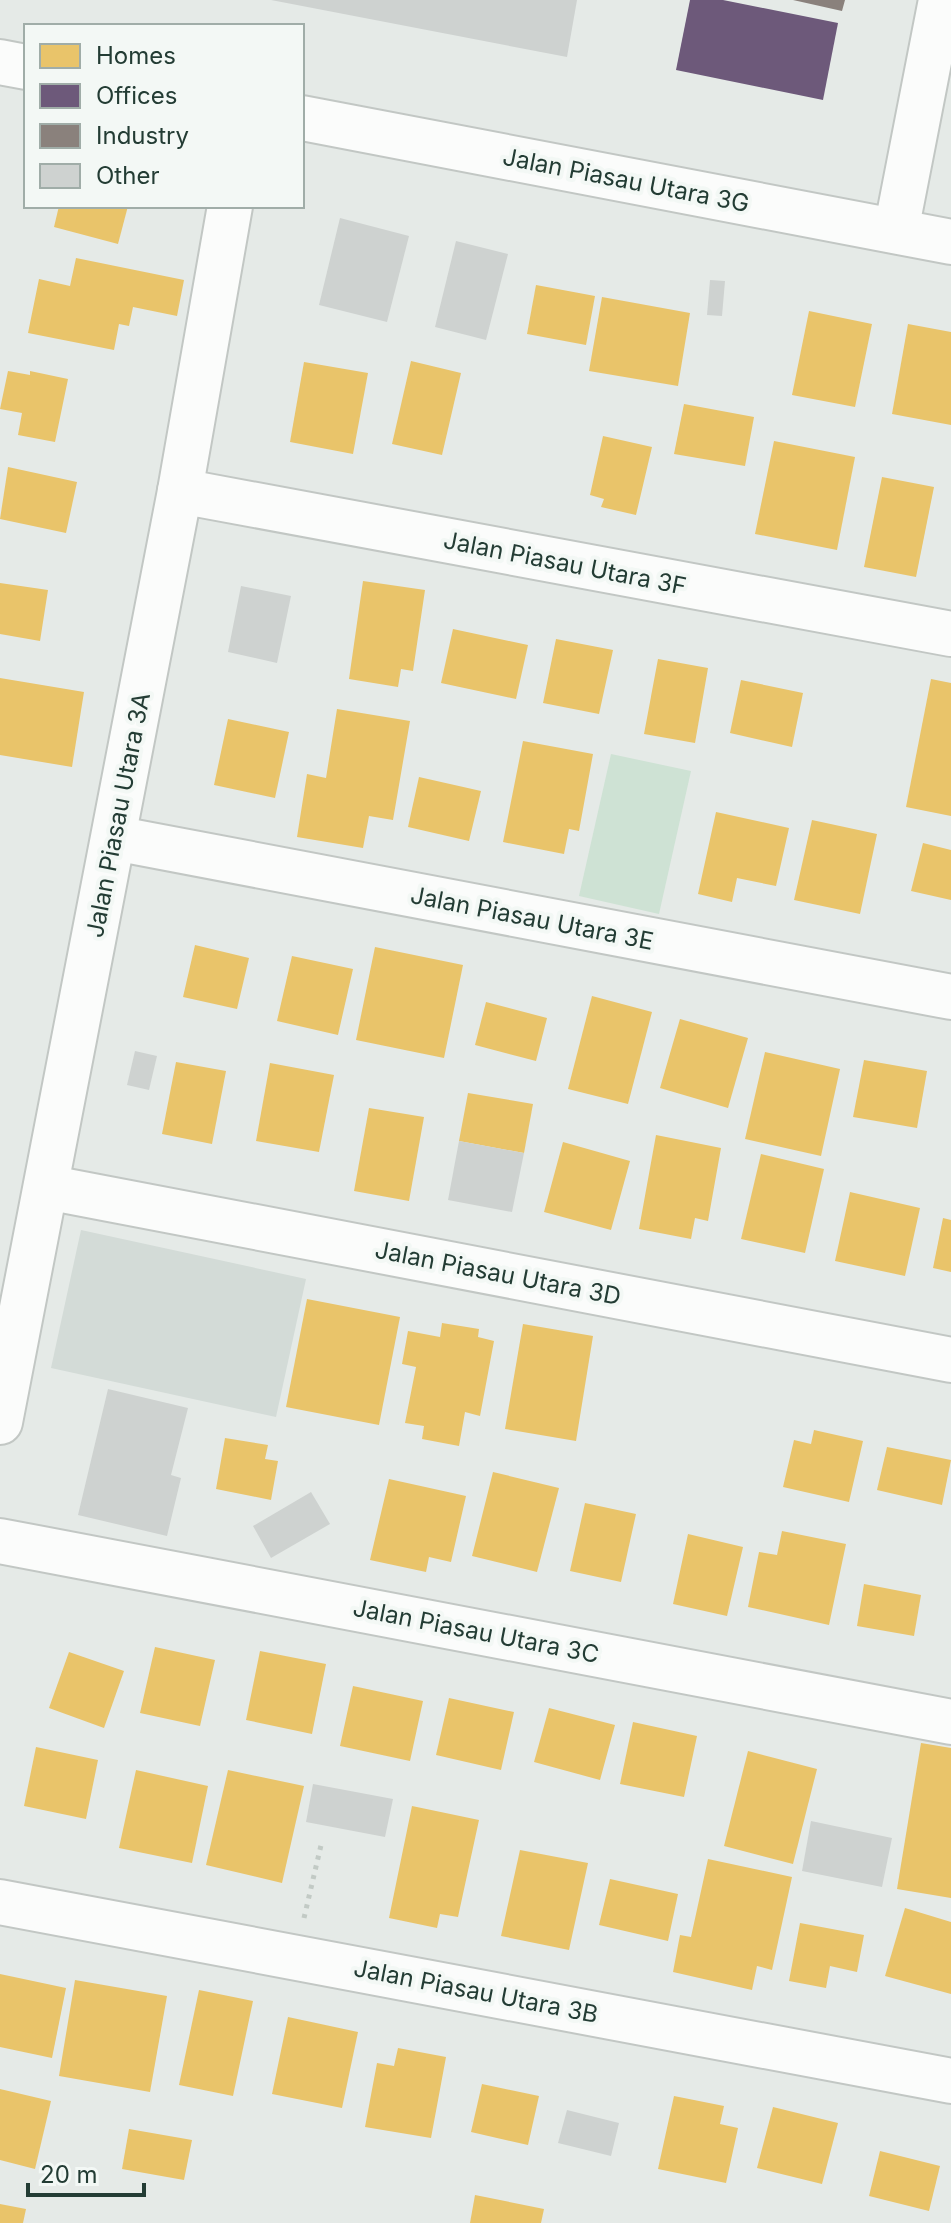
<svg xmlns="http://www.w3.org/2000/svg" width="951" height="2223" font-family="Inter,sans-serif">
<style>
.built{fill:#d3dbd7}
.green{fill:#cee2d4}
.homes{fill:#e9c46a}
.offices{fill:#6d597a}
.industry{fill:#8a817c}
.building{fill:#ced2d0}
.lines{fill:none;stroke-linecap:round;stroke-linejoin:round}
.minor-casing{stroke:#c2c7c4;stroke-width:48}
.path{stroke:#c2cac5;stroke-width:5;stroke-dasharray:4 6;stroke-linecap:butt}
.minor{stroke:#fbfcfb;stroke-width:44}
.labels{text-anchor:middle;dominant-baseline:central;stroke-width:8;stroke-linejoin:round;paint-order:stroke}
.street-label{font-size:24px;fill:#233c34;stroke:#f3f8f5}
</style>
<rect width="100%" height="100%" fill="#e5eae7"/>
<polygon class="built" points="81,1230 306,1279 276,1417 51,1368"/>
<polygon class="green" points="611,754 691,771 659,914 579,896"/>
<g class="homes">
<polygon points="59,206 128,206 118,244 54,227"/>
<polygon points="76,258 184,280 177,316 133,307 129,326 119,324 114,350 28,333 39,279 70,286"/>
<polygon points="536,285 595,296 586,345 527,334"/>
<polygon points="602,297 690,313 678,386 589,371"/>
<polygon points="809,311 872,324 855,407 792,395"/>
<polygon points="908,324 951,332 951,425 892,414"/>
<polygon points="411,361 461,373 442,455 392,444"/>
<polygon points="304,362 368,373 353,454 290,442"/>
<polygon points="8,371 30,375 30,371 68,379 55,442 18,435 22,413 0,409"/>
<polygon points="684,404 754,417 745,466 674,454"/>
<polygon points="603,436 652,447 636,515 601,507 604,499 590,495"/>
<polygon points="774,441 855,457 837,550 755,534"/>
<polygon points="8,467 77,482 66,533 0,519"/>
<polygon points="882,477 934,487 916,577 864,567"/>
<polygon points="363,581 425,590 413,671 401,669 398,687 349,679"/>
<polygon points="0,583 48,590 40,641 0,634"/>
<polygon points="453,629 528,645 516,699 441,683"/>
<polygon points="556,639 613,650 599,714 543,703"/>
<polygon points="658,659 708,668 695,743 644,734"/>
<polygon points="0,678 84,692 72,767 0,755"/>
<polygon points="931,679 951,683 951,816 906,807"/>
<polygon points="741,680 803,693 792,747 730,733"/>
<polygon points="337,709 410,721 393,820 369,816 363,848 297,837 307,774 326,778"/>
<polygon points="228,719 289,732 275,798 214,785"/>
<polygon points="523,741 593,754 579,831 569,829 564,854 503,842"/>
<polygon points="419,777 481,791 469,841 408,827"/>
<polygon points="716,812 789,828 776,886 737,878 732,902 698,894"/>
<polygon points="812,820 877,834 860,914 794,900"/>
<polygon points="923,843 951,850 951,900 911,891"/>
<polygon points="195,945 249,958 237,1009 183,997"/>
<polygon points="375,947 463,965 444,1058 356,1040"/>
<polygon points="292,956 353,969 338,1035 277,1021"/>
<polygon points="592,996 652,1012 628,1104 568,1089"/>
<polygon points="486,1002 547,1018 536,1061 475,1045"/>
<polygon points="680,1019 748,1038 728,1108 660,1088"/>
<polygon points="765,1052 840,1069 821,1156 745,1139"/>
<polygon points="864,1060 927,1071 917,1128 853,1117"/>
<polygon points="176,1062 226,1071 212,1144 162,1134"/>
<polygon points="270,1063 334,1075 319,1152 256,1141"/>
<polygon points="468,1093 533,1104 524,1153 459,1141"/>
<polygon points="369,1108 424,1117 409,1201 354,1191"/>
<polygon points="656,1135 721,1148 708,1221 695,1218 691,1239 639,1229"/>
<polygon points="563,1142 630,1161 611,1230 544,1212"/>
<polygon points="761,1154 824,1169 805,1253 741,1239"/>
<polygon points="850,1192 920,1208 905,1276 835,1261"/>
<polygon points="943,1218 951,1220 951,1272 933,1268"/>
<polygon points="307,1299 400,1317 379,1425 286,1407"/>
<polygon points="442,1323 479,1329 478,1337 494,1341 480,1416 465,1412 459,1446 422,1439 424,1426 405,1423 416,1367 402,1364 408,1331 440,1337"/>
<polygon points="523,1324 593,1336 576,1441 505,1429"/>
<polygon points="814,1430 863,1441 849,1502 783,1487 794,1440 811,1444"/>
<polygon points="225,1438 268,1445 265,1459 278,1461 271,1500 216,1489"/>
<polygon points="887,1447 951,1460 942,1505 877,1490"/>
<polygon points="493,1472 559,1488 537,1572 472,1556"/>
<polygon points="389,1479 466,1496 451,1562 429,1557 426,1572 370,1560"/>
<polygon points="585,1503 636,1514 621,1582 570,1571"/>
<polygon points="782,1531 846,1544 829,1625 748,1607 759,1552 777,1555"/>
<polygon points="688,1534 743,1547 727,1616 673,1604"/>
<polygon points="864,1584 921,1595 914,1636 857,1626"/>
<polygon points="155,1647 215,1660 200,1726 140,1713"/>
<polygon points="260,1651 326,1664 312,1734 246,1720"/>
<polygon points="69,1652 124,1671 104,1728 49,1708"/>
<polygon points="353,1686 423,1701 410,1761 340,1746"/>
<polygon points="449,1698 514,1712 501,1770 436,1755"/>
<polygon points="549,1708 615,1725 600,1780 534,1762"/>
<polygon points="633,1722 697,1736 684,1797 620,1784"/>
<polygon points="921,1743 951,1748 951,1898 897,1889"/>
<polygon points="36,1747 98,1760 86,1819 24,1806"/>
<polygon points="748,1751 817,1769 793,1864 724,1846"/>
<polygon points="136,1770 208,1786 192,1863 119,1848"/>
<polygon points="228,1770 304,1786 282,1883 206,1865"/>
<polygon points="412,1806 479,1820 458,1917 440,1914 437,1928 389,1918"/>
<polygon points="520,1850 588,1863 569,1950 501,1936"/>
<polygon points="708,1859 792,1877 772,1970 757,1966 752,1990 673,1972 680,1935 691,1937"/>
<polygon points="610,1879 678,1894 668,1941 599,1925"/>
<polygon points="905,1908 951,1922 951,1994 885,1976"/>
<polygon points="800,1923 864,1935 857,1972 830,1966 826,1988 789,1981"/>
<polygon points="0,1974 66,1988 52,2058 0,2047"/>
<polygon points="75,1980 167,1996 150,2092 59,2076"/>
<polygon points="199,1990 253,2001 233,2096 179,2085"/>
<polygon points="288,2017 358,2032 342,2108 272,2094"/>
<polygon points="398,2048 446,2057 431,2138 365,2127 377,2063 394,2066"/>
<polygon points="482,2084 539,2096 528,2145 471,2132"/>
<polygon points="0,2089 51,2101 35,2169 0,2160"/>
<polygon points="674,2096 724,2106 720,2124 738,2128 726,2183 658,2169"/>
<polygon points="773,2107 838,2123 822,2184 757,2168"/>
<polygon points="129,2129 192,2140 184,2180 122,2169"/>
<polygon points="880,2151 940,2166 929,2211 869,2196"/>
<polygon points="475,2195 544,2209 541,2223 470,2223"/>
<polygon points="0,2204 26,2209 23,2223 0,2223"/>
</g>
<polygon class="offices" points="690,0 723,0 838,23 823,100 676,70"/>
<polygon class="industry" points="793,0 845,0 842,11"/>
<g class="building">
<polygon points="271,0 577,0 567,57"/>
<polygon points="340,218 409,236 387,322 319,305"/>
<polygon points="456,241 508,254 486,340 435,327"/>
<polygon points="710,280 725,281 722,316 707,315"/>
<polygon points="241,586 291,596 277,663 228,652"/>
<polygon points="135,1051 157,1056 149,1090 127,1085"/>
<polygon points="459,1141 524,1153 512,1212 448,1200"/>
<polygon points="108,1389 188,1408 171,1475 181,1478 167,1536 78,1515"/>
<polygon points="311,1492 330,1524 271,1558 253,1526"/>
<polygon points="313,1784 393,1799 385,1837 306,1822"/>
<polygon points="811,1821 892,1838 882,1887 802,1871"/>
<polygon points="567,2110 619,2123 611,2156 558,2143"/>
</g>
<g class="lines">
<g class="minor-casing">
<g id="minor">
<polyline points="0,62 26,67"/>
<polyline points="302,118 951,242"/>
<polyline points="896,231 941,0"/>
<polyline points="180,491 951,634"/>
<polyline points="114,838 951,997"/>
<polyline points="46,1187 951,1360"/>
<polyline points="0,1422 180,491 230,206"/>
<polyline points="0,1541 951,1722"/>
<polyline points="0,1902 951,2081"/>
</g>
</g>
<polyline class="path" points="304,1918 322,1841"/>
<use href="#minor" class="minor"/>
</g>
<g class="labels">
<g class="street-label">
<text transform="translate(626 180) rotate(11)">Jalan Piasau Utara 3G</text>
<text transform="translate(565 563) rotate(11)">Jalan Piasau Utara 3F</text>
<text transform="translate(118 815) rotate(-79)">Jalan Piasau Utara 3A</text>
<text transform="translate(532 918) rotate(11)">Jalan Piasau Utara 3E</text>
<text transform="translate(498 1273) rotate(11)">Jalan Piasau Utara 3D</text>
<text transform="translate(476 1631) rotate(11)">Jalan Piasau Utara 3C</text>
<text transform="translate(476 1991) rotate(11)">Jalan Piasau Utara 3B</text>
</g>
</g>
<rect x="24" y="24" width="280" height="184" fill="#f3f8f5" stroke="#a0ada8" stroke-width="2"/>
<rect x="40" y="44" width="40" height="24" fill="#e9c46a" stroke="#a0ada8" stroke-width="2"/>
<text x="96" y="64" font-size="24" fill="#233c34">Homes</text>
<rect x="40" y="84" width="40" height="24" fill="#6d597a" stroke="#a0ada8" stroke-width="2"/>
<text x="96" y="104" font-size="24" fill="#233c34">Offices</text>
<rect x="40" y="124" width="40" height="24" fill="#8a817c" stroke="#a0ada8" stroke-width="2"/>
<text x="96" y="144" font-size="24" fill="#233c34">Industry</text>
<rect x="40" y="164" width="40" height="24" fill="#ced2d0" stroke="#a0ada8" stroke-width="2"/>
<text x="96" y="184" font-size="24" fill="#233c34">Other</text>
<path d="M28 2183v12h116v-12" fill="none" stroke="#233c34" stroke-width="4"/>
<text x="40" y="2183" font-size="24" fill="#233c34" stroke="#f3f8f5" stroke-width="6" paint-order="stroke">20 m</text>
</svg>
